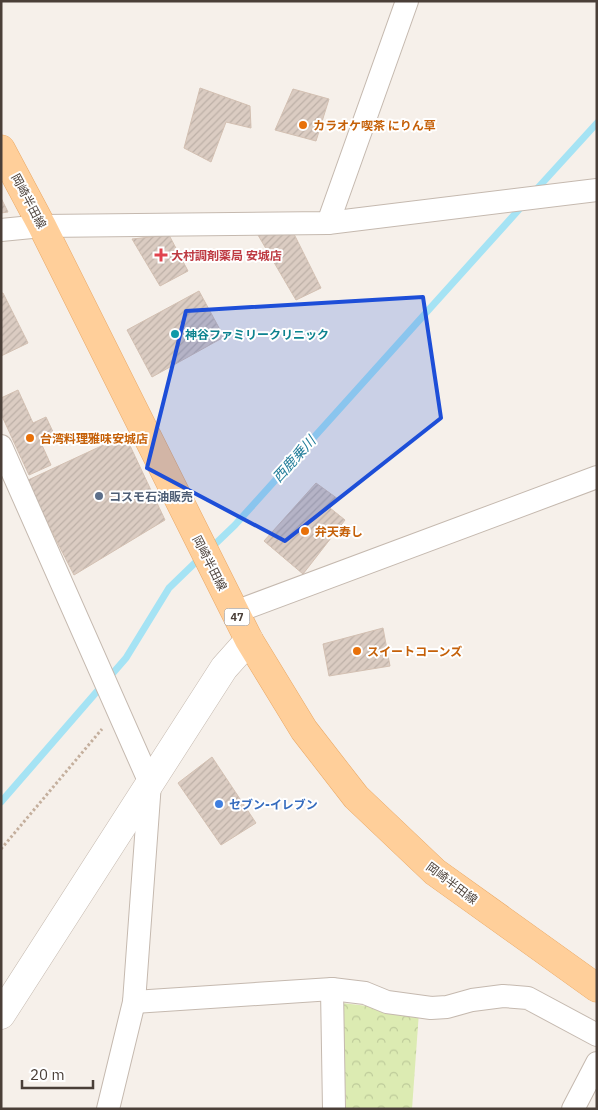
<svg xmlns="http://www.w3.org/2000/svg" width="598" height="1110" font-family="'IBM Plex Sans','Noto Sans JP',sans-serif">
<style>
.park{fill:url(#park-crowns)}
.lines{fill:none;stroke-linecap:round;stroke-linejoin:round}
.stream{stroke:#a5e3f4;stroke-width:7}
.building{fill:url(#building-hatch);stroke:#d3c0b2}
.minor-casing{stroke:#c5b9af;stroke-width:24}
.tertiary-casing{stroke:#c5b9af;stroke-width:29}
.primary-casing{stroke:#eaa864;stroke-width:29}
.path{stroke:#c4af9d;stroke-width:3;stroke-dasharray:2.5 2.5;stroke-linecap:butt}
.minor{stroke:#fff;stroke-width:22}
.tertiary{stroke:#fff;stroke-width:28}
.primary{stroke:#ffcf9a;stroke-width:28}
.marked{fill:#1d4ed8;fill-opacity:0.2;stroke:#1d4ed8;stroke-width:4;stroke-linejoin:round}
.food-dot{fill:#e8710a;stroke:#fff;stroke-width:2}
.health-dot{fill:#e0444e;stroke:#fff;stroke-width:2}
.culture-dot{fill:#0f9aa8;stroke:#fff;stroke-width:2}
.service-dot{fill:#5c6f8a;stroke:#fff;stroke-width:2}
.shop-dot{fill:#3f7fe0;stroke:#fff;stroke-width:2}
.labels{text-anchor:middle;dominant-baseline:central;stroke-width:4;stroke-linejoin:round;paint-order:stroke}
.shield{fill:#fff;stroke:#807974;stroke-width:1}
.shield-label{font-size:11px;font-weight:bold;fill:#4a3f38}
.food-label{font-size:12px;font-weight:bold;fill:#c56008;stroke:#fff;text-anchor:start}
.street-label{font-size:12px;fill:#4a3f38;stroke:#fff}
.health-label{font-size:12px;font-weight:bold;fill:#be3a42;stroke:#fff;text-anchor:start}
.culture-label{font-size:12px;font-weight:bold;fill:#0d838f;stroke:#fff;text-anchor:start}
.service-label{font-size:12px;font-weight:bold;fill:#4e5e75;stroke:#fff;text-anchor:start}
.shop-label{font-size:12px;font-weight:bold;fill:#366cbe;stroke:#fff;text-anchor:start}
.water-label{font-size:14px;font-style:italic;fill:#257f9b;stroke:#fff}
</style>
<defs>
<pattern id="park-crowns" width="20" height="18" patternUnits="userSpaceOnUse" patternTransform="scale(1.25)"><rect width="20" height="18" fill="#dcebb2"/><path d="M2 6a3 3 0 1 1 6 0M12 15a3 3 0 1 1 6 0" fill="none" stroke="#becb9a"/></pattern>
<pattern id="building-hatch" width="6" height="6" patternUnits="userSpaceOnUse" patternTransform="scale(1.25)"><rect width="6" height="6" fill="#dbccc2"/><path d="M-1 1l2-2M0 6l6-6M5 7l2-2" fill="none" stroke="#bdb0a7"/></pattern>
</defs>
<rect width="100%" height="100%" fill="#f6f0ea"/>
<polygon class="park" points="342,1003 419,1012 412,1109 346,1109"/>
<g class="lines">
<g class="stream">
<polyline points="535,191 597,123"/>
<polyline points="211,548 235,525 523,205"/>
<polyline points="1,802 126,658 169,588 201,557"/>
</g>
</g>
<g class="building">
<polygon points="200,88 250,106 251,128 226,122 211,162 184,148"/>
<polygon points="293,89 329,99 316,141 275,130"/>
<polygon points="1,198 8,212 1,213"/>
<polygon points="292,230 321,288 296,300 258,235"/>
<polygon points="169,235 188,271 160,286 132,239"/>
<polygon points="199,291 224,337 152,377 127,330"/>
<polygon points="1,293 3,293 28,343 1,356"/>
<polygon points="18,390 33,423 46,417 55,436 41,443 51,465 29,475 1,414 1,398"/>
<polygon points="125,435 165,520 74,575 26,481"/>
<polygon points="316,483 338,499 330,508 345,520 303,574 264,541"/>
<polygon points="383,628 390,666 329,676 323,644"/>
<polygon points="212,757 256,823 221,845 178,783"/>
</g>
<g class="lines">
<g class="minor-casing">
<g id="minor">
<polyline points="328,223 407,1"/>
<polyline points="1,230 42,226 328,223 597,190"/>
<polyline points="1,446 150,783 134,1002 108,1109"/>
<polyline points="235,612 597,477"/>
<polyline points="332,989 334,1109"/>
<polyline points="134,1002 332,989 365,993 387,1002 431,1008 447,1007 472,1000 503,996 528,998 597,1035"/>
<polyline points="573,1109 597,1063"/>
</g>
</g>
<g class="tertiary-casing">
<polyline id="tertiary" points="1,1015 224,668 249,640"/>
</g>
<g class="primary-casing">
<polyline id="primary" points="1,149 42,226 249,640 304,730 356,797 435,872 597,988"/>
</g>
<polyline class="path" points="1,849 102,729"/>
<use href="#minor" class="minor"/>
<use href="#tertiary" class="tertiary"/>
<use href="#primary" class="primary"/>
</g>
<path class="marked" d="M423,297L441,418L285,541L147,468L186,311Z"/>
<g class="food-dot">
<circle cx="303" cy="125" r="5"/>
<circle cx="30" cy="438" r="5"/>
<circle cx="305" cy="531" r="5"/>
<circle cx="357" cy="651" r="5"/>
</g>
<path class="health-dot" d="M158.5 247.5h5v5h5v5h-5v5h-5v-5h-5v-5h5z"/>
<circle class="culture-dot" cx="175" cy="334" r="5"/>
<circle class="service-dot" cx="99" cy="496" r="5"/>
<circle class="shop-dot" cx="219" cy="804" r="5"/>
<g class="labels">
<rect class="shield" x="224.5" y="608.5" width="25" height="17" rx="4"/>
<g class="shield-label">
<text x="237" y="617">47</text>
</g>
<g class="food-label">
<text x="313" y="125">カラオケ喫茶 にりん草</text>
<text x="40" y="438">台湾料理雅味安城店</text>
<text x="315" y="531">弁天寿し</text>
<text x="367" y="651">スイートコーンズ</text>
</g>
<g class="street-label">
<text transform="translate(29 201) rotate(62)">岡崎半田線</text>
<text transform="translate(210 563) rotate(63)">岡崎半田線</text>
<text transform="translate(452 883) rotate(37)">岡崎半田線</text>
</g>
<g class="health-label">
<text x="171" y="255">大村調剤薬局 安城店</text>
</g>
<g class="culture-label">
<text x="185" y="334">神谷ファミリークリニック</text>
</g>
<g class="service-label">
<text x="109" y="496">コスモ石油販売</text>
</g>
<g class="shop-label">
<text x="229" y="804">セブン-イレブン</text>
</g>
<g class="water-label">
<text transform="translate(294 459) rotate(-48)">西鹿乗川</text>
</g>
</g>
<rect width="598" height="1110" fill="none" stroke="#4a3f38" stroke-width="5"/>
<path d="M22 1080v8h71v-8" fill="none" stroke="#4a3f38" stroke-width="2.5"/>
<text x="30" y="1080" font-size="15" fill="#4a3f38" stroke="#ffffff" stroke-width="4" paint-order="stroke">20 m</text>
</svg>
